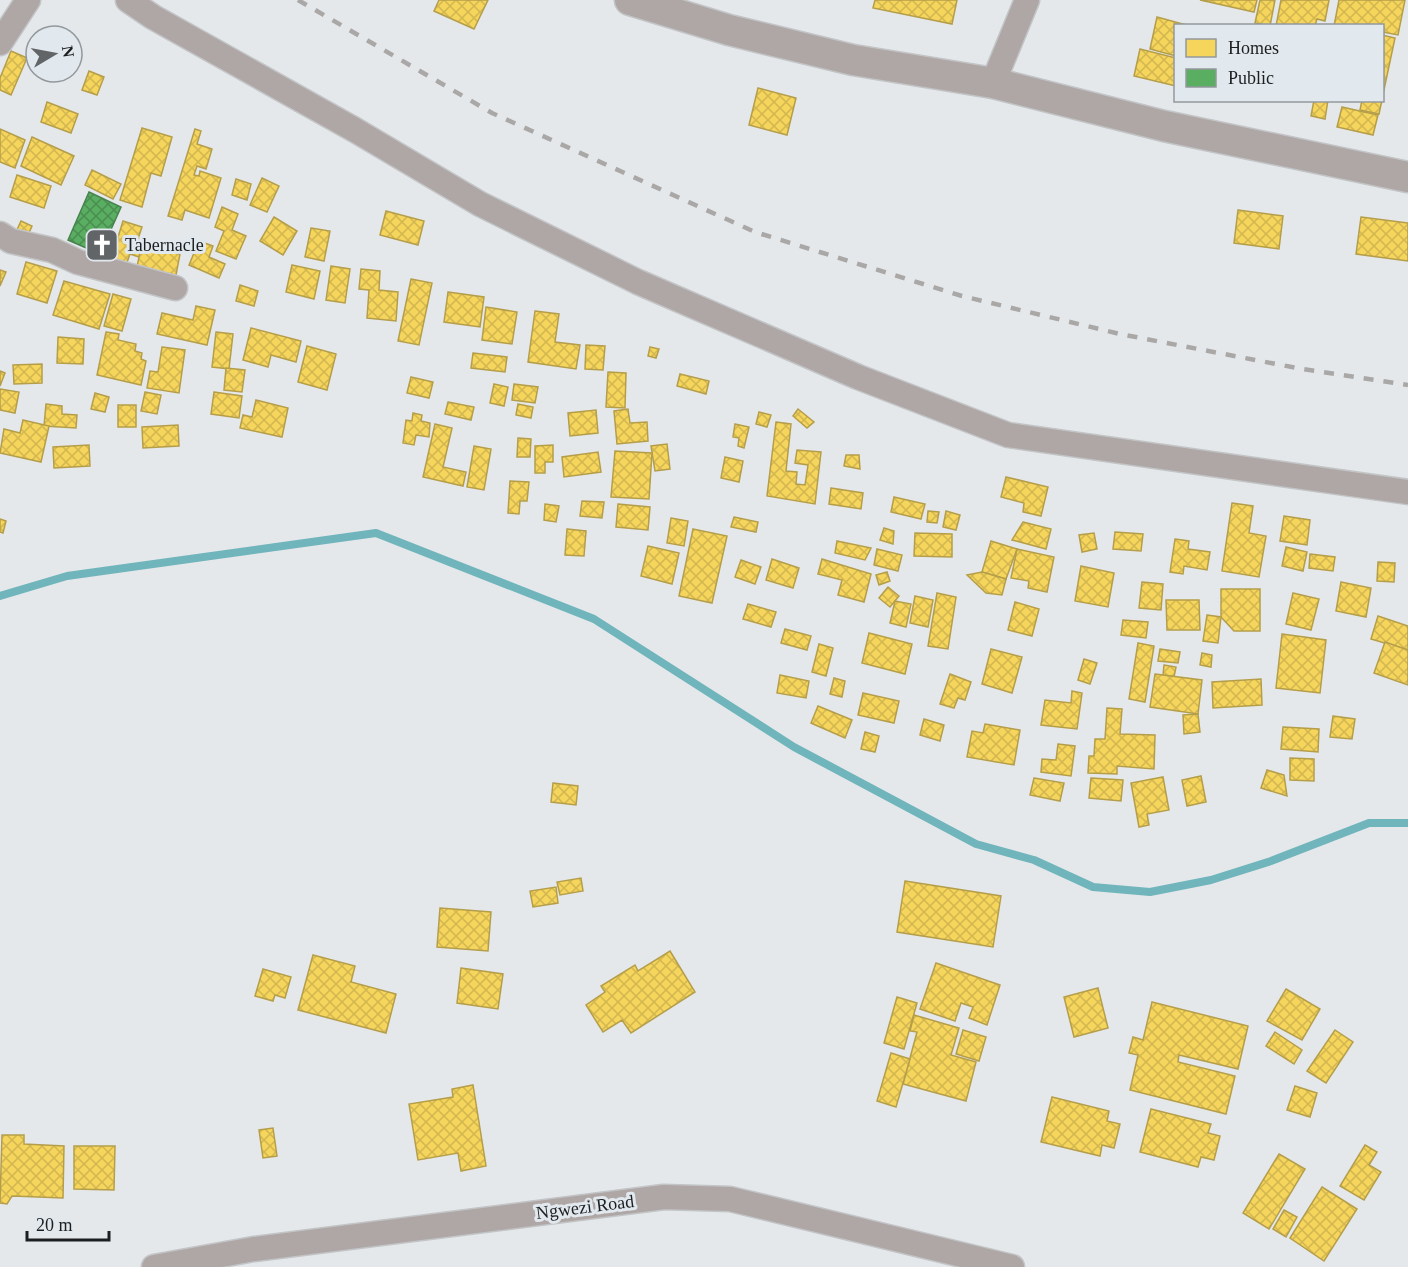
<svg xmlns="http://www.w3.org/2000/svg" width="1408" height="1267" font-family="'Times New Roman',serif">
<style>
.homes{fill:url(#homes-cross-hatch);stroke:#b59e4a;stroke-width:1.5}
.public{fill:url(#public-cross-hatch);stroke:#47834e;stroke-width:1.5}
.lines{fill:none;stroke-linecap:round;stroke-linejoin:round}
.stream{stroke:#70b5bb;stroke-width:8}
.minor-casing{stroke:#c2c4c6;stroke-width:27}
.tertiary-casing{stroke:#c2c4c6;stroke-width:33}
.minor{stroke:#afa6a6;stroke-width:24}
.tertiary{stroke:#afa6a6;stroke-width:30}
.rail{stroke:#aaa7a7;stroke-width:4.5;stroke-dasharray:10 10;stroke-linecap:butt}
.labels{text-anchor:middle;dominant-baseline:central;stroke-width:6;stroke-linejoin:round;paint-order:stroke}
.poi-label{font-size:18px;fill:#1c1e20;stroke:#e2e9ee;text-anchor:start}
.street-label{font-size:18px;fill:#1c1e20;stroke:#e2e9ee}
</style>
<defs>
<pattern id="homes-cross-hatch" width="8" height="8" patternUnits="userSpaceOnUse" patternTransform="scale(1.5)"><rect width="8" height="8" fill="#f6d55c"/><path d="M0 0l8 8M0 8l8-8" fill="none" stroke="#d2b650"/></pattern>
<pattern id="public-cross-hatch" width="8" height="8" patternUnits="userSpaceOnUse" patternTransform="scale(1.5)"><rect width="8" height="8" fill="#5aae61"/><path d="M0 0l8 8M0 8l8-8" fill="none" stroke="#4a8d50"/></pattern>
</defs>
<rect width="100%" height="100%" fill="#e5e8eb"/>
<g class="homes">
<polygon points="439,0 488,0 474,29 434,11"/>
<polygon points="875,0 957,0 952,24 873,8"/>
<polygon points="1200,0 1257,0 1254,12"/>
<polygon points="1260,0 1275,0 1270,26 1255,23"/>
<polygon points="1281,0 1329,0 1325,21 1317,19 1315,26 1276,26"/>
<polygon points="1339,0 1405,0 1398,35 1382,32 1382,26 1334,26"/>
<polygon points="1157,17 1190,26 1176,26 1176,56 1150,49"/>
<polygon points="1382,35 1395,38 1382,99"/>
<polygon points="1140,49 1176,58 1176,86 1134,76"/>
<polygon points="11,51 27,58 11,95 0,90 0,78"/>
<polygon points="89,71 104,77 97,95 82,90"/>
<polygon points="758,88 796,98 787,135 749,125"/>
<polygon points="1314,100 1328,100 1325,119 1311,116"/>
<polygon points="1362,100 1382,100 1379,114 1360,110"/>
<polygon points="47,102 78,114 71,133 41,122"/>
<polygon points="1342,107 1378,115 1373,135 1337,127"/>
<polygon points="142,128 172,137 161,176 151,173 142,207 120,200"/>
<polygon points="0,129 25,140 15,168 0,162"/>
<polygon points="195,129 201,131 197,144 212,149 206,169 197,166 194,175 199,176 200,171 221,178 209,218 185,210 182,220 168,216"/>
<polygon points="32,137 74,156 61,185 21,166"/>
<polygon points="92,170 121,184 113,199 85,185"/>
<polygon points="17,175 51,186 44,208 10,197"/>
<polygon points="262,178 279,186 267,212 250,205"/>
<polygon points="236,179 251,184 247,200 232,195"/>
<polygon points="222,207 238,214 232,230 246,236 236,259 216,251 224,231 215,227"/>
<polygon points="1238,210 1283,216 1279,249 1234,243"/>
<polygon points="386,211 424,221 418,245 380,235"/>
<polygon points="274,217 297,231 283,255 260,241"/>
<polygon points="1361,217 1408,223 1408,261 1356,254"/>
<polygon points="21,221 32,226 27,237 16,232"/>
<polygon points="123,221 142,227 138,239 144,240 139,257 130,254 125,268 110,263"/>
<polygon points="311,228 330,231 324,261 305,257"/>
<polygon points="199,241 213,246 209,257 225,264 219,278 189,265"/>
<polygon points="141,247 180,254 176,275 137,267"/>
<polygon points="26,262 57,271 47,303 17,294"/>
<polygon points="292,265 320,271 314,299 286,292"/>
<polygon points="331,266 350,269 345,303 326,300"/>
<polygon points="361,269 380,271 379,290 398,292 396,321 367,318 369,290 359,289"/>
<polygon points="0,270 6,272 0,286"/>
<polygon points="411,279 432,283 419,345 398,341"/>
<polygon points="64,281 110,294 99,329 53,315"/>
<polygon points="240,285 258,291 254,306 236,301"/>
<polygon points="448,292 484,297 480,327 444,322"/>
<polygon points="113,294 131,299 122,331 104,326"/>
<polygon points="196,306 215,310 207,345 157,334 162,313 193,320"/>
<polygon points="486,307 517,312 512,344 482,340"/>
<polygon points="535,311 559,314 555,342 580,345 576,369 528,362"/>
<polygon points="251,328 301,341 296,362 271,355 268,367 243,360"/>
<polygon points="106,332 119,334 118,340 136,344 135,351 142,353 141,359 146,361 141,385 97,375"/>
<polygon points="216,332 233,334 229,369 212,367"/>
<polygon points="58,337 84,339 83,364 57,363"/>
<polygon points="586,345 605,346 603,370 585,369"/>
<polygon points="307,346 336,354 327,390 298,382"/>
<polygon points="162,347 185,350 179,393 147,388 150,371 158,372"/>
<polygon points="650,347 659,349 656,358 648,356"/>
<polygon points="473,353 507,357 505,372 471,368"/>
<polygon points="42,364 42,383 14,384 13,365"/>
<polygon points="226,368 245,370 242,392 224,390"/>
<polygon points="0,371 5,373 0,386"/>
<polygon points="608,372 626,373 625,408 606,407"/>
<polygon points="680,374 709,381 706,394 677,386"/>
<polygon points="411,377 433,382 429,398 407,393"/>
<polygon points="494,384 508,387 504,406 490,403"/>
<polygon points="514,384 538,387 535,403 512,400"/>
<polygon points="0,389 19,392 15,413 0,410"/>
<polygon points="145,392 161,395 157,414 141,411"/>
<polygon points="214,392 242,396 239,418 211,414"/>
<polygon points="95,393 109,397 105,412 91,409"/>
<polygon points="256,400 288,408 282,437 240,428 243,415 252,417"/>
<polygon points="448,402 474,407 471,420 445,414"/>
<polygon points="46,404 62,406 62,414 77,415 76,428 44,426"/>
<polygon points="518,404 533,407 531,418 516,415"/>
<rect x="118" y="405" width="18" height="22"/>
<polygon points="628,409 630,423 647,422 648,441 617,444 614,411"/>
<polygon points="798,409 814,422 807,428 793,416"/>
<polygon points="596,410 598,433 570,436 568,413"/>
<polygon points="759,412 771,415 767,427 756,424"/>
<polygon points="413,413 422,415 421,421 430,423 429,437 416,435 414,445 403,443 406,420 412,421"/>
<polygon points="23,420 49,426 41,462 0,453 4,429 20,433"/>
<polygon points="776,422 791,424 786,471 797,472 796,484 805,485 808,465 795,463 797,450 821,452 815,504 767,496"/>
<polygon points="435,424 452,428 443,467 466,472 463,486 423,477"/>
<polygon points="735,424 749,427 744,448 738,446 739,438 733,437"/>
<polygon points="178,425 179,446 143,448 142,427"/>
<polygon points="518,438 531,439 530,457 517,457"/>
<polygon points="667,444 670,469 655,471 651,446"/>
<polygon points="89,445 90,466 54,468 53,447"/>
<polygon points="553,445 553,462 545,462 545,473 535,473 535,446"/>
<polygon points="474,446 491,449 484,490 467,487"/>
<polygon points="615,451 652,453 649,499 611,497"/>
<polygon points="598,452 601,472 564,477 562,457"/>
<polygon points="846,455 859,455 860,469 844,466"/>
<polygon points="725,457 743,461 739,482 721,478"/>
<polygon points="1006,477 1048,487 1041,516 1023,512 1024,503 1001,497"/>
<polygon points="510,481 529,482 527,501 520,501 519,514 508,513"/>
<polygon points="831,488 863,493 861,509 829,504"/>
<polygon points="894,497 925,504 921,519 891,512"/>
<polygon points="582,501 604,502 602,518 580,516"/>
<polygon points="1232,503 1253,506 1249,533 1266,536 1259,577 1222,571"/>
<polygon points="545,504 559,506 556,522 544,520"/>
<polygon points="618,504 650,507 648,530 616,527"/>
<polygon points="928,511 939,512 937,523 927,522"/>
<polygon points="946,511 960,515 956,530 943,527"/>
<polygon points="1284,516 1310,520 1307,545 1280,541"/>
<polygon points="734,517 758,522 756,532 731,527"/>
<polygon points="671,518 688,521 684,546 667,543"/>
<polygon points="0,519 6,521 3,533 0,532"/>
<polygon points="1023,522 1051,529 1046,549 1012,540"/>
<polygon points="884,528 894,531 893,544 880,540"/>
<polygon points="567,529 586,531 584,556 565,555"/>
<polygon points="693,529 727,536 712,603 679,596"/>
<polygon points="1115,532 1143,534 1141,551 1113,549"/>
<polygon points="915,533 952,534 952,557 914,556"/>
<polygon points="1094,533 1097,549 1082,552 1079,535"/>
<polygon points="1175,539 1189,541 1188,549 1210,552 1207,570 1184,566 1183,574 1170,572"/>
<polygon points="837,541 871,548 865,560 835,553"/>
<polygon points="991,541 1017,549 1006,579 982,572"/>
<polygon points="648,546 679,553 672,584 641,576"/>
<polygon points="1286,547 1307,552 1303,571 1282,566"/>
<polygon points="877,549 902,555 898,571 874,565"/>
<polygon points="1017,549 1054,557 1047,592 1028,588 1029,581 1011,578"/>
<polygon points="1310,554 1335,557 1333,571 1309,568"/>
<polygon points="772,559 799,568 793,588 766,580"/>
<polygon points="822,559 871,574 864,602 838,595 842,580 818,574"/>
<polygon points="741,560 761,567 755,584 735,577"/>
<polygon points="1378,562 1395,563 1394,582 1377,581"/>
<polygon points="1081,566 1114,573 1108,607 1075,601"/>
<polygon points="887,572 890,581 879,585 876,575"/>
<polygon points="982,572 1006,579 1002,595 986,593 967,575"/>
<polygon points="1142,582 1163,584 1161,610 1139,608"/>
<polygon points="1341,582 1371,588 1366,617 1336,611"/>
<polygon points="888,587 899,596 890,607 879,598"/>
<polygon points="1221,589 1260,589 1260,631 1234,631 1221,617"/>
<polygon points="937,593 956,597 948,649 928,646"/>
<polygon points="1293,593 1319,599 1311,630 1286,624"/>
<polygon points="915,596 933,600 928,627 910,623"/>
<polygon points="1166,600 1199,600 1200,630 1167,630"/>
<polygon points="895,601 911,604 906,627 890,623"/>
<polygon points="1015,602 1039,609 1032,636 1008,630"/>
<polygon points="748,604 776,612 771,627 743,619"/>
<polygon points="1207,615 1221,617 1218,643 1203,641"/>
<polygon points="1378,616 1408,626 1408,650 1371,639"/>
<polygon points="1123,620 1148,622 1146,638 1121,635"/>
<polygon points="785,629 811,636 807,650 781,643"/>
<polygon points="869,633 912,644 905,674 862,663"/>
<polygon points="1282,634 1326,640 1320,693 1276,688"/>
<polygon points="1385,642 1408,650 1408,685 1374,673"/>
<polygon points="1138,643 1154,646 1145,702 1129,699"/>
<polygon points="819,644 833,648 826,676 812,672"/>
<polygon points="991,649 1022,657 1012,693 982,684"/>
<polygon points="1160,649 1180,652 1178,663 1158,661"/>
<polygon points="1202,653 1212,655 1211,667 1200,665"/>
<polygon points="1084,659 1097,663 1090,684 1078,680"/>
<polygon points="1164,665 1176,667 1174,677 1163,675"/>
<polygon points="950,674 971,682 965,700 958,698 954,708 940,704"/>
<polygon points="1155,674 1202,680 1198,714 1150,707"/>
<polygon points="780,675 809,681 806,698 777,693"/>
<polygon points="834,678 845,681 842,697 830,694"/>
<polygon points="1261,679 1262,705 1213,708 1212,682"/>
<polygon points="1072,691 1082,693 1077,729 1041,725 1045,700 1071,703"/>
<polygon points="863,693 899,701 894,723 858,715"/>
<polygon points="818,706 852,720 845,738 811,723"/>
<polygon points="1107,708 1122,709 1120,734 1155,735 1154,769 1117,766 1117,774 1088,773 1089,756 1094,756 1095,739 1105,739"/>
<polygon points="1198,714 1200,732 1184,734 1183,715"/>
<polygon points="1333,716 1355,719 1352,739 1330,737"/>
<polygon points="924,719 944,725 940,741 920,735"/>
<polygon points="985,724 1020,730 1014,765 967,757 972,731 983,733"/>
<polygon points="1283,727 1319,729 1318,752 1281,749"/>
<polygon points="865,732 879,736 875,752 861,749"/>
<polygon points="1058,744 1075,746 1071,776 1041,772 1042,759 1056,760"/>
<polygon points="1290,758 1314,759 1314,781 1290,780"/>
<polygon points="1267,770 1284,775 1287,796 1261,788"/>
<polygon points="1201,776 1206,802 1187,806 1182,780"/>
<polygon points="1163,777 1169,810 1147,814 1149,825 1139,827 1131,783"/>
<polygon points="1034,778 1064,783 1060,801 1030,795"/>
<polygon points="1091,778 1123,780 1121,801 1089,798"/>
<polygon points="553,783 578,786 576,805 551,802"/>
<polygon points="581,878 583,891 560,895 557,882"/>
<polygon points="905,881 1001,896 993,947 897,932"/>
<polygon points="556,887 558,903 533,907 530,891"/>
<polygon points="440,908 491,912 488,951 437,947"/>
<polygon points="670,951 695,992 631,1033 622,1020 603,1032 586,1005 605,992 601,986 635,965 638,971"/>
<polygon points="313,955 355,966 351,982 396,994 386,1033 298,1010"/>
<polygon points="936,963 1000,985 987,1025 969,1018 973,1007 961,1003 955,1021 920,1009"/>
<polygon points="461,968 503,974 498,1009 457,1003"/>
<polygon points="263,969 291,977 285,998 275,995 273,1001 255,996"/>
<polygon points="1098,988 1108,1028 1074,1037 1064,997"/>
<polygon points="1286,989 1320,1009 1302,1040 1267,1021"/>
<polygon points="897,997 917,1003 904,1049 884,1043"/>
<polygon points="1152,1002 1248,1026 1238,1069 1179,1055 1178,1062 1235,1076 1226,1114 1130,1090 1138,1055 1129,1053 1133,1037 1143,1040"/>
<polygon points="914,1015 959,1028 951,1055 976,1062 966,1101 903,1084 917,1032 910,1031"/>
<polygon points="963,1030 986,1037 979,1061 956,1054"/>
<polygon points="1335,1030 1353,1042 1326,1083 1307,1071"/>
<polygon points="1275,1032 1302,1050 1294,1064 1266,1046"/>
<polygon points="891,1053 910,1059 896,1107 877,1101"/>
<polygon points="473,1085 486,1166 461,1171 458,1153 418,1160 409,1104 453,1097 452,1089"/>
<polygon points="1295,1086 1317,1093 1310,1117 1287,1110"/>
<polygon points="1052,1097 1109,1111 1107,1121 1120,1124 1114,1148 1102,1145 1100,1156 1041,1142"/>
<polygon points="1151,1109 1211,1124 1208,1133 1220,1136 1214,1160 1201,1157 1198,1167 1140,1152"/>
<polygon points="273,1128 277,1156 263,1158 259,1130"/>
<polygon points="2,1135 24,1135 24,1144 64,1146 63,1198 12,1196 7,1204 0,1203"/>
<polygon points="1365,1145 1377,1152 1369,1165 1381,1172 1364,1200 1340,1186"/>
<polygon points="74,1146 115,1146 114,1190 74,1189"/>
<polygon points="1279,1154 1305,1169 1269,1229 1243,1213"/>
<polygon points="1322,1187 1357,1209 1324,1261 1290,1238"/>
<polygon points="1284,1210 1297,1217 1286,1237 1273,1229"/>
</g>
<polygon class="public" points="89,192 121,207 100,254 68,240"/>
<g class="lines">
<polyline class="stream" points="0,596 67,576 376,533 594,619 794,747 976,844 1034,860 1093,887 1150,892 1211,880 1271,861 1369,823 1408,823"/>
<g class="minor-casing">
<g id="minor">
<polyline points="128,0 153,17 355,130 480,204 638,282 858,377 1008,435 1408,492"/>
<polyline points="0,43 28,0"/>
<polyline points="993,83 1027,0"/>
<polyline points="0,234 11,241 52,250 78,262 175,288"/>
<polyline points="154,1267 254,1249 664,1197 730,1199 1012,1267"/>
</g>
</g>
<g class="tertiary-casing">
<polyline id="tertiary" points="630,0 729,30 853,60 993,83 1164,126 1408,177"/>
</g>
<use href="#minor" class="minor"/>
<use href="#tertiary" class="tertiary"/>
<polyline class="rail" points="298,0 492,113 755,232 962,296 1120,334 1302,369 1408,385"/>
</g>
<defs>
<g id="church-square" transform="scale(1.725)"><rect x="-9" y="-9" width="18" height="18" rx="4" fill="#626567" stroke="#e2e9ee"/><path d="M-1.2-6h2.4v3.5h3.3v2.4h-3.3V6h-2.4V-.1h-3.3v-2.4h3.3Z" fill="#fff"/></g>
</defs>
<g fill-rule="evenodd">
<use href="#church-square" x="102" y="245"/>
</g>
<g class="labels">
<g class="poi-label">
<text x="125" y="245">Tabernacle</text>
</g>
<g class="street-label">
<text transform="translate(585 1207) rotate(-7)">Ngwezi Road</text>
</g>
</g>
<rect x="1174" y="24" width="210" height="78" fill="#e2e9ee" stroke="#93989c" stroke-width="1.5"/>
<rect x="1186" y="39" width="30" height="18" fill="#f6d55c" stroke="#93989c" stroke-width="1.5"/>
<text x="1228" y="54" font-size="18" fill="#1c1e20">Homes</text>
<rect x="1186" y="69" width="30" height="18" fill="#5aae61" stroke="#93989c" stroke-width="1.5"/>
<text x="1228" y="84" font-size="18" fill="#1c1e20">Public</text>
<g transform="translate(54 54) rotate(80)"><circle r="28" fill="#e2e9ee" stroke="#93989c" stroke-width="1.5"/>
<path d="M0-4.5L10 22L0 15L-10 22Z" fill="#626567"/>
<text y="-9" font-size="16" font-weight="bold" text-anchor="middle" fill="#1c1e20">N</text>
</g>
<path d="M27 1231v9h82v-9" fill="none" stroke="#1c1e20" stroke-width="3"/>
<text x="36" y="1231" font-size="18" fill="#1c1e20" stroke="#e2e9ee" stroke-width="4.5" paint-order="stroke">20 m</text>
</svg>
